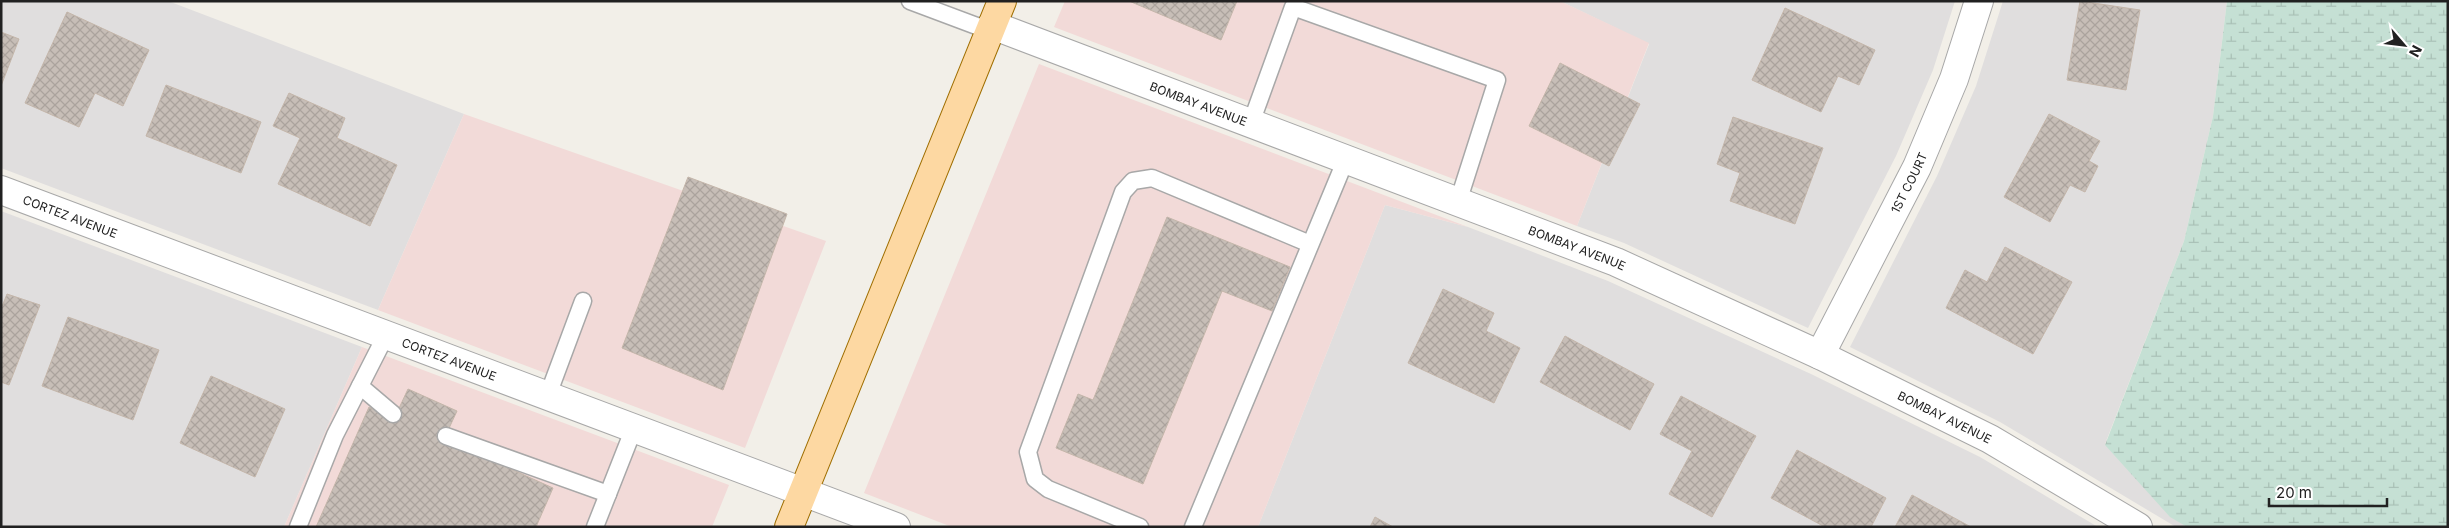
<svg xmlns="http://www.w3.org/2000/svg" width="2449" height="528" font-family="Inter,sans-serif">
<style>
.residential{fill:#e0dede}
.commercial{fill:#f2dad8}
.wetland{fill:url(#wetland-marsh)}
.building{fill:url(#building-cross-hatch);stroke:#c4b6aa}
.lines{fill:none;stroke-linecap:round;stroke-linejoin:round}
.lane-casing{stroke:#a8a8a8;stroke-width:19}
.street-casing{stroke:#a8a8a8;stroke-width:30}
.primary-casing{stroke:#9f6e00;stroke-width:30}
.lane{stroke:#fff;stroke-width:16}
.street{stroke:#fff;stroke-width:28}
.primary{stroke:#fdd8a2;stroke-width:28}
.labels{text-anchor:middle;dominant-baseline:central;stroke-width:5;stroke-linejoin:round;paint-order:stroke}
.street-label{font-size:12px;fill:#212121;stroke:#fff}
</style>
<defs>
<pattern id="wetland-marsh" width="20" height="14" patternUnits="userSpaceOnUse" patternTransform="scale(1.25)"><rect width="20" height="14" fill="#c5e0d4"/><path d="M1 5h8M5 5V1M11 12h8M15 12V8" fill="none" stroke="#a9c0b6"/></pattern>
<pattern id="building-cross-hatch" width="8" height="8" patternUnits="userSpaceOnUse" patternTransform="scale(1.25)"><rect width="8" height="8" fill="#c7beb7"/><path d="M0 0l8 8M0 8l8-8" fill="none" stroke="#aba39d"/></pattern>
</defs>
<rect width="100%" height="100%" fill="#f2efe8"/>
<g class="residential">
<polygon points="1,1 168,1 464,114 378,310 1,168"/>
<polygon points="1560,1 1955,1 1933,70 1896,156 1808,328 1624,243 1577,226 1649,44"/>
<polygon points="2003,1 2227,1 2213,116 2184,241 2105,444 2170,516 2187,527 2176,527 2000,422 1850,347 1937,176 1976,86"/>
<polygon points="1385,205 1468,227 1608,281 1811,374 1980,457 2098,527 1258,527"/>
<polygon points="1,211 362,347 284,527 1,527"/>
</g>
<g class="commercial">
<polygon points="1065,1 1560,1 1649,43 1577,226 1054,27"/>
<polygon points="1039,64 1468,227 1385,205 1258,527 952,527 864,493"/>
<polygon points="464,114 826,241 745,448 378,310"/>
<polygon points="362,347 729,485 712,527 284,527"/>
</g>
<polygon class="wetland" points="2227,1 2448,1 2448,527 2187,527 2170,517 2105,445 2184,241 2213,116"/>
<g class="building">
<polygon points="1129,1 1237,1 1221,40"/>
<polygon points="2080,1 2140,10 2126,90 2067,80"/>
<polygon points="1785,8 1875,50 1859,85 1838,76 1821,112 1752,80"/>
<polygon points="67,12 149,50 123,106 95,93 79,127 25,103"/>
<polygon points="1,32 19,39 1,86"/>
<polygon points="1560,63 1640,104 1609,166 1529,126"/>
<polygon points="166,85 261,122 241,173 146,136"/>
<polygon points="289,93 345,118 337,138 397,165 370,226 278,184 300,138 273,126"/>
<polygon points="2049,114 2100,141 2089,161 2098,166 2085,192 2070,185 2050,222 2004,197"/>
<polygon points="1733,117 1823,148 1795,224 1730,201 1740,173 1717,164"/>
<polygon points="688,177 787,214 723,390 622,348"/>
<polygon points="1167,217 1290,267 1272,311 1222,291 1143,484 1056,448 1078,394 1093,400"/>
<polygon points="2005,247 2072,282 2033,354 1946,308 1965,270 1987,282"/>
<polygon points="1443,289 1494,313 1486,331 1520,348 1494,403 1408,363"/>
<polygon points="7,294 40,305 9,385 1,382 1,309"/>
<polygon points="68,317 159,350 133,420 42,386"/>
<polygon points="1565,336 1654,384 1630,430 1540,382"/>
<polygon points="211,376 285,409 255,477 180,443"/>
<polygon points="408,389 457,411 444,439 553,488 536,527 316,527 369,407 394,419"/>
<polygon points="1681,396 1756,436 1712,517 1669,494 1692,451 1660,434"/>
<polygon points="1797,450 1886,498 1871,527 1825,527 1771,498"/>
<polygon points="1912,495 1971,527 1895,527"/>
<polygon points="1375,517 1393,527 1370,527"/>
</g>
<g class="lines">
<g class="lane-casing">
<g id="lane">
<polyline points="910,1 990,31"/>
<polyline points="1251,123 1293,7 1497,80 1458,202"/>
<polyline points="360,386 393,414"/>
<polyline points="548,395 583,301"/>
<polyline points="446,436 608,494"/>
<polyline points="298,527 335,435 386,335"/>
<polyline points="595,527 634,428"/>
<polyline points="1140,527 1048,489 1035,479 1028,452 1123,192 1133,181 1152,178 1310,244"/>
<polyline points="1193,527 1346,159"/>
</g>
</g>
<g class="street-casing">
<g id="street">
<path id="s1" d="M992,25L1616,262L1820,355L1990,439L2138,527"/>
<path id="s2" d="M1,190L896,527"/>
<path id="s3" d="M1820,355L1917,167L1954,79L1979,1"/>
</g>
</g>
<g class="primary-casing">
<polyline id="primary" points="789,527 1002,1"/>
</g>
<use href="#lane" class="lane"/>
<use href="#street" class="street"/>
<use href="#primary" class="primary"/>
</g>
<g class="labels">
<g class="street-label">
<text stroke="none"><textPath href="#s1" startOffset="221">BOMBAY AVENUE</textPath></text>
<text stroke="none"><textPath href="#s3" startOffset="194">1ST COURT</textPath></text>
<text stroke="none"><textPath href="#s2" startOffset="74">CORTEZ AVENUE</textPath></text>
<text stroke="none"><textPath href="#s1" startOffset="626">BOMBAY AVENUE</textPath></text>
<text stroke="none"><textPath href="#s2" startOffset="479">CORTEZ AVENUE</textPath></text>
<text stroke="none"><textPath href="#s1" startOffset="1031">BOMBAY AVENUE</textPath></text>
</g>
</g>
<rect width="2449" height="528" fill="none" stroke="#212121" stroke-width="5"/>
<g transform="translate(2404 45) rotate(118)" stroke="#ffffff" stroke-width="4" paint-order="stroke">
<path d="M0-4L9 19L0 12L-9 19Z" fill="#212121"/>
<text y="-8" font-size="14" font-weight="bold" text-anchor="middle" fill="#212121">N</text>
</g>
<path d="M2269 498v8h118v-8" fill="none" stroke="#212121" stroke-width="2.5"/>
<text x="2276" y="498" font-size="15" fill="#212121" stroke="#ffffff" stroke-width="4" paint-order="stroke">20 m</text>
</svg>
